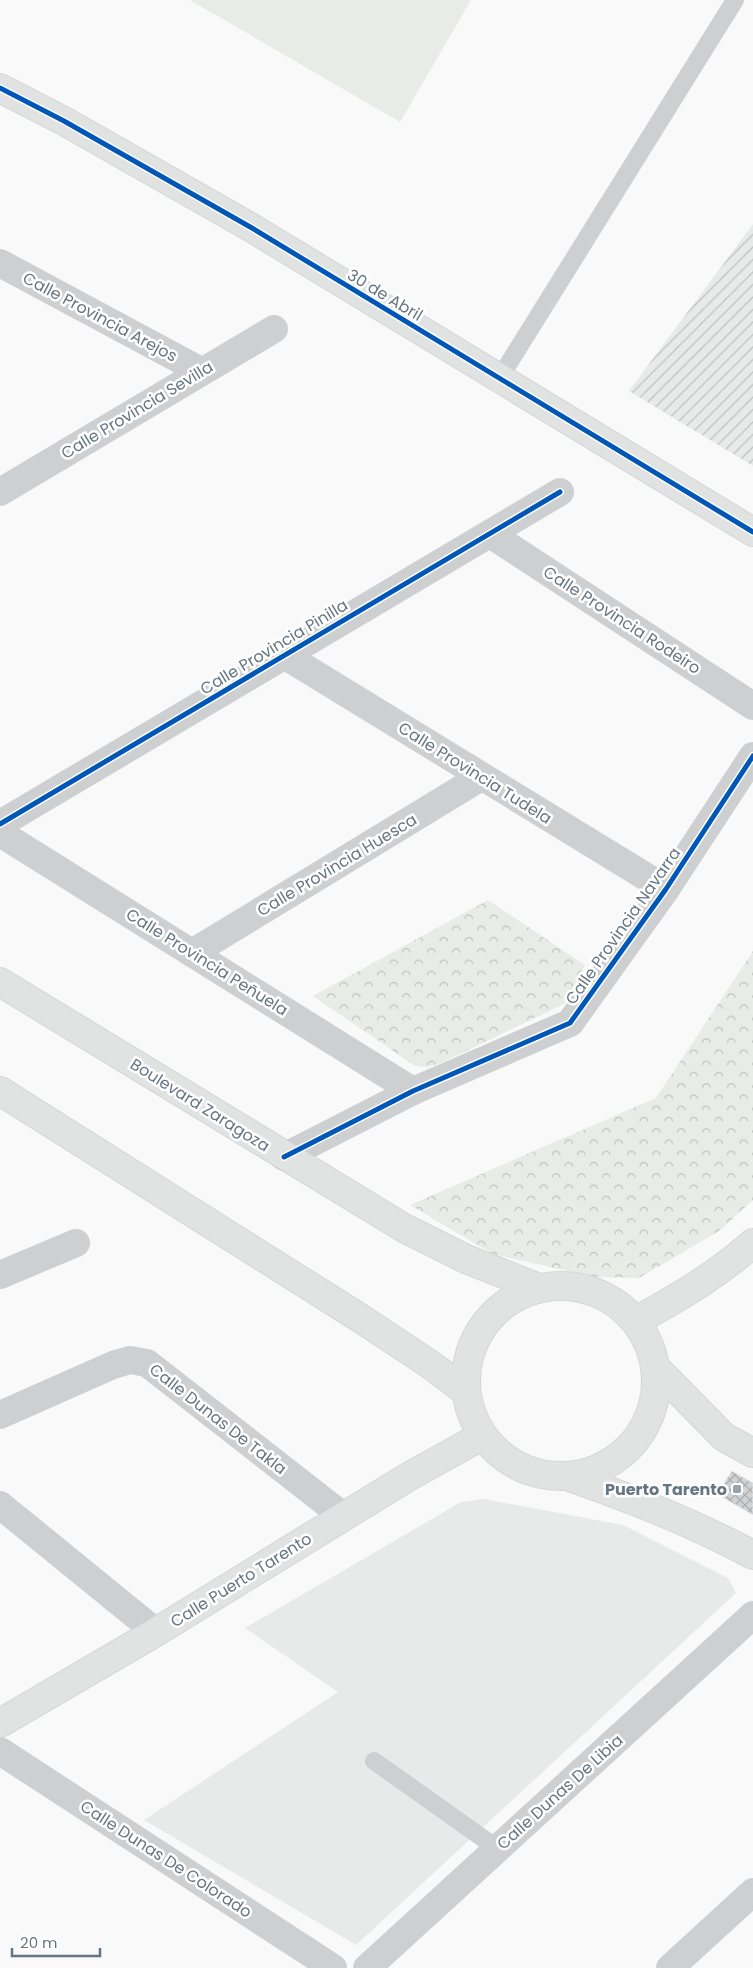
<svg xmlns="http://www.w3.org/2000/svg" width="753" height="1968" font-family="Poppins,sans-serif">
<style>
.built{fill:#e8e9e9}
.industrial{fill:url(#industrial-furrows)}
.forest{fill:url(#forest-crowns)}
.pitch{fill:#e8ebe6}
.building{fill:url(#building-cross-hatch);stroke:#e8e8e8}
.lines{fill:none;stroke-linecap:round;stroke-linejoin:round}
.secondary-casing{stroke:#d5d6d7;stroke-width:30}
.lane{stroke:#cecfd0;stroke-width:18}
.street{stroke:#cecfd0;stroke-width:28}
.secondary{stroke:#e1e2e2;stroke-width:28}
.cycleway-casing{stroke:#fff;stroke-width:8}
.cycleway{stroke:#0057b8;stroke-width:5}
.poi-dot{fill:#99a4ac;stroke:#fff;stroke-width:2}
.labels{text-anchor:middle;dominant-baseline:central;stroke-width:5;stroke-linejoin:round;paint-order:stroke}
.street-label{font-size:16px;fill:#657683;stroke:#fff}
.poi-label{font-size:16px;font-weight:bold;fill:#657683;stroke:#fff;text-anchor:end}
</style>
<defs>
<pattern id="industrial-furrows" width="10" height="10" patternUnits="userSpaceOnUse" patternTransform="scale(1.25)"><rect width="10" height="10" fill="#e8e9e9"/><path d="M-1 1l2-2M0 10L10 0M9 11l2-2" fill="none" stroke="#c0c1c2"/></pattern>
<pattern id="forest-crowns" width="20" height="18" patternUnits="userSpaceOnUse" patternTransform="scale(1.25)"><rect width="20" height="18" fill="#e8ebe6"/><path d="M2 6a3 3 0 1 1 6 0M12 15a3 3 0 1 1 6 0" fill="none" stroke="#c0c3c0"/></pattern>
<pattern id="building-cross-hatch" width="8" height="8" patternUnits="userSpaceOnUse" patternTransform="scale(1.25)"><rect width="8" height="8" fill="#d0d2d3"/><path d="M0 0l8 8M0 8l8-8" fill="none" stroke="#acafb1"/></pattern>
</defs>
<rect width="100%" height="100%" fill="#f9f9f9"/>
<polygon class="built" points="484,1499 623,1525 728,1578 736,1593 356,1945 144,1820 338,1692 245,1628 461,1502"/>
<polygon class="industrial" points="753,224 753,466 629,391"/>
<g class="forest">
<polygon points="488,900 585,965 564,1004 441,1063 427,1067 415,1066 313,996"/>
<polygon points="753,951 753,1200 719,1231 639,1278 593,1277 493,1254 410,1205 656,1098"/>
</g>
<polygon class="pitch" points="190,0 471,0 400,122"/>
<polygon class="building" points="732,1471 753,1483 753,1515 717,1494"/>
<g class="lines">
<g class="secondary-casing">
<g id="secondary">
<polyline points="0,88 64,121 252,228 753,532"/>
<polyline points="0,982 404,1228 466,1259 539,1288"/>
<polyline points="0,1091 360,1318 431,1365 464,1390"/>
<circle cx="561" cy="1381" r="95"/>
<path d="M636,1321C679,1297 716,1276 753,1243"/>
<polyline points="657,1369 724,1437 753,1453"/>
<path d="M567,1476C633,1499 691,1522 753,1555"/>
<polyline points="0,1723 156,1632 408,1477 482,1436"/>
</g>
</g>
<g class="lane">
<polyline points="499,379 735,0"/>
<polyline points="374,1761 498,1849"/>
</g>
<g class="street">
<polyline points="0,263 201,371"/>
<polyline points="0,492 274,329"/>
<polyline points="490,534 753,706"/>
<polyline points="284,655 666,889"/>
<polyline points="0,824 560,492"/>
<polyline points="0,833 413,1091"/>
<polyline points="192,953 481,777"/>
<polyline points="284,1157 413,1091 570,1023 666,889 753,756"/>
<polyline points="0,1275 76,1243"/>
<polyline points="0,1415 113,1365 130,1360 147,1363 343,1516"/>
<polyline points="0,1505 156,1632"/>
<polyline points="0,1751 333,1968"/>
<polyline points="367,1968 753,1615"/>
<polyline points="670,1968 753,1892"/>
</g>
<use href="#secondary" class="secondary"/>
<g class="cycleway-casing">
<g id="cycleway">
<polyline points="0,88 64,121 252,228 753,532"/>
<polyline points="0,824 560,492"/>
<polyline points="284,1157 413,1091 570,1023 666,889 753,756"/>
</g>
</g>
<use href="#cycleway" class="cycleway"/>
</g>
<rect class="poi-dot" x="732" y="1484" width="10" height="10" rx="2.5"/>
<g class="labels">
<g class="street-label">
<text transform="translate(385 295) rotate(31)">30 de Abril</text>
<text transform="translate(100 317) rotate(28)">Calle Provincia Arejos</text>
<text transform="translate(137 410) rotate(-31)">Calle Provincia Sevilla</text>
<text transform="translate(622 620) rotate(33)">Calle Provincia Rodeiro</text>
<text transform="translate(274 647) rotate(-31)">Calle Provincia Pinilla</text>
<text transform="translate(475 773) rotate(32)">Calle Provincia Tudela</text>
<text transform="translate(337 865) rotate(-31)">Calle Provincia Huesca</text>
<text transform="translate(623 926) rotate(-55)">Calle Provincia Navarra</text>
<text transform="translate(207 962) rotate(32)">Calle Provincia Peñuela</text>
<text transform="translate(200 1105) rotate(32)">Boulevard Zaragoza</text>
<text transform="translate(218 1419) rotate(38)">Calle Dunas De Takla</text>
<text transform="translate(241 1580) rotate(-32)">Calle Puerto Tarento</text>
<text transform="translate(560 1792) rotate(-42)">Calle Dunas De Libia</text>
<text transform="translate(166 1859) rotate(33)">Calle Dunas De Colorado</text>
</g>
<g class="poi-label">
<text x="727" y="1489">Puerto Tarento</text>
</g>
</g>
<path d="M12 1948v8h88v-8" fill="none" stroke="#657683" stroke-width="2.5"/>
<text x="20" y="1948" font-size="15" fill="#657683" stroke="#ffffff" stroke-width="4" paint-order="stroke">20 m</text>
</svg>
